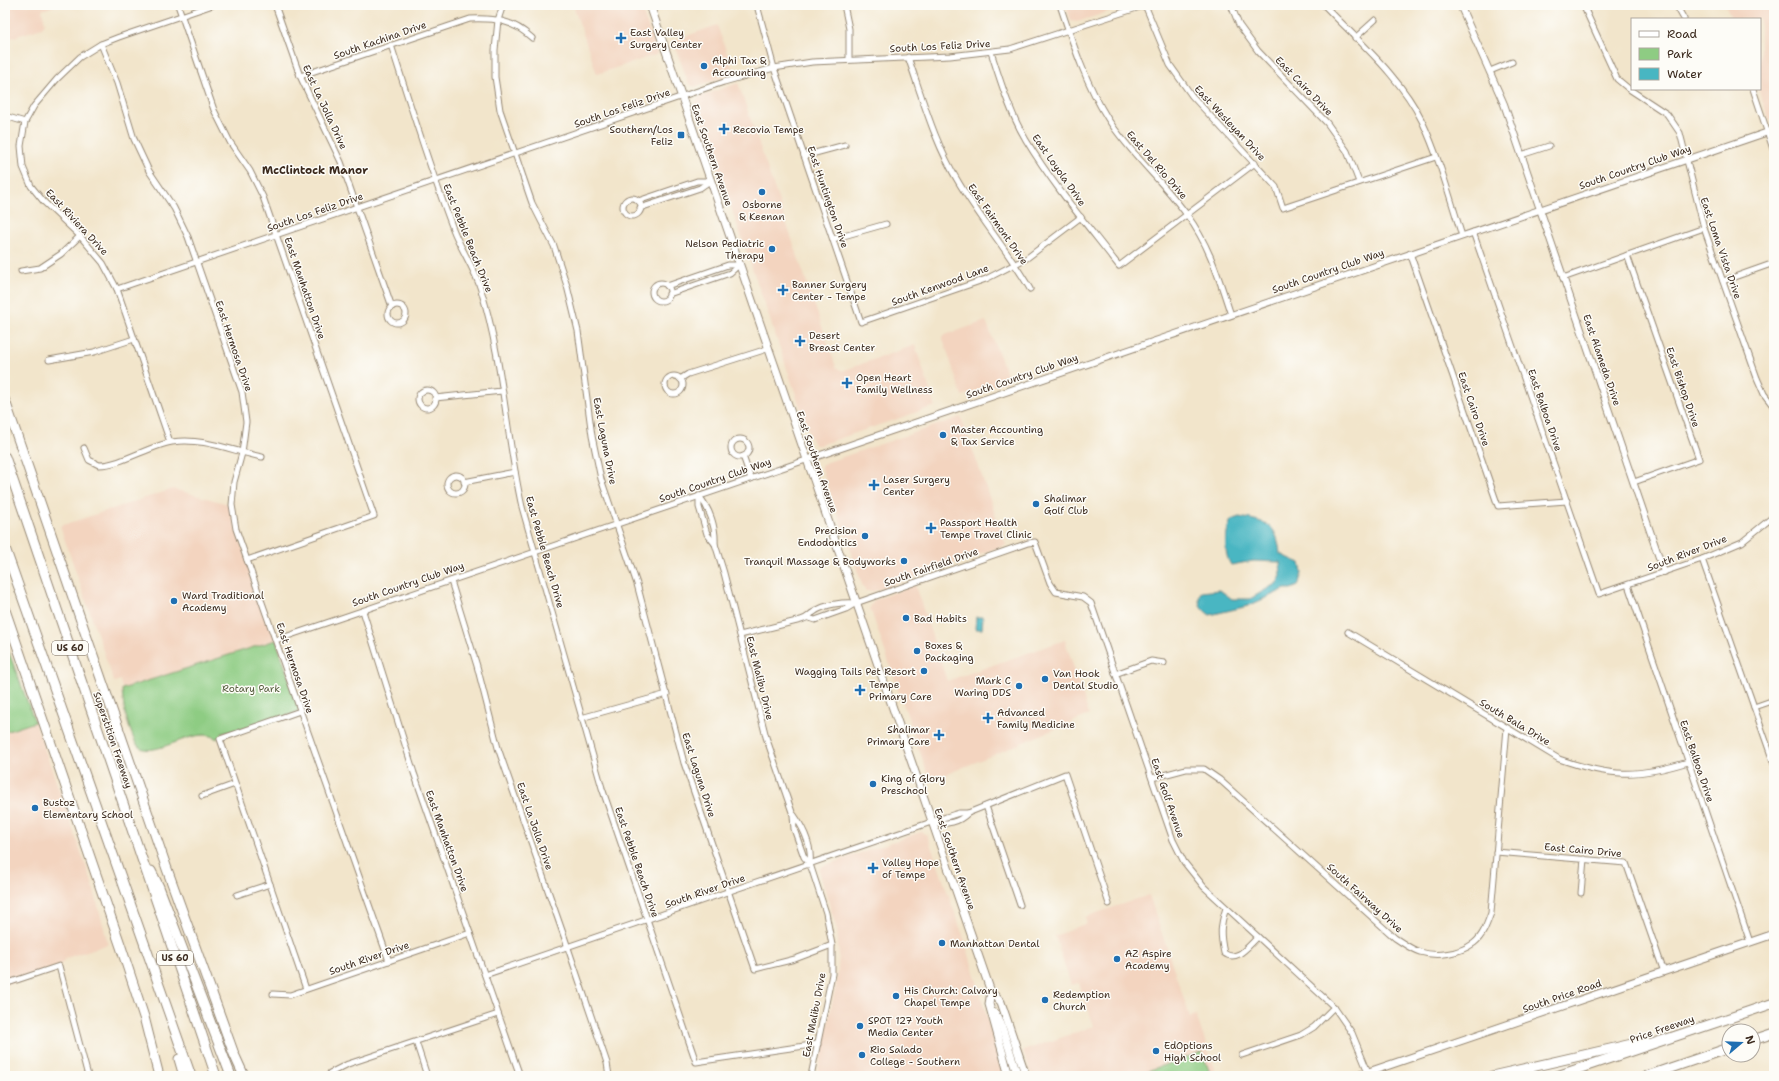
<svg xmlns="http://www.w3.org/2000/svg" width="1779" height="1081" font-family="'Shantell Sans',sans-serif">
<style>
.built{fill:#f3d4bf}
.green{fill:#8ecc83;stroke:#647b50}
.water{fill:#48b6c2;stroke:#427070}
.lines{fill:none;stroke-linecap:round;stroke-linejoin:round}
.minor-casing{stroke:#968874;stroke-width:7}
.tertiary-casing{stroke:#968874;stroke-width:8}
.secondary-casing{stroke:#968874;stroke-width:9}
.motorway-casing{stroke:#968874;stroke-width:11}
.minor{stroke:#fff;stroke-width:5}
.tertiary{stroke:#fff;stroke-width:6}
.secondary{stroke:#fff;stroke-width:7}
.motorway{stroke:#fff;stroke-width:9}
.poi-dot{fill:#1f6fb2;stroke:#fdfcf7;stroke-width:1.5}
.labels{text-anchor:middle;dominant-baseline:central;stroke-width:3;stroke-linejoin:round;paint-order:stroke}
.shield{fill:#fdfcf7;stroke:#75695f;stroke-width:1}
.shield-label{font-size:9px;font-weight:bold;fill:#3b2a1e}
.poi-label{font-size:10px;fill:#3b2a1e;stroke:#fdfcf7;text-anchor:start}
.street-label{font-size:10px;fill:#3b2a1e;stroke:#fdfcf7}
.park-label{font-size:10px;fill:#545b3c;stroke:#fdfcf7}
.neighbourhood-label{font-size:11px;font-weight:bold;fill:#3b2a1e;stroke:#fdfcf7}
</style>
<rect width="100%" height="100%" fill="#fdfcf7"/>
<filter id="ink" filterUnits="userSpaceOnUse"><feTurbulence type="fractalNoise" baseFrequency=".025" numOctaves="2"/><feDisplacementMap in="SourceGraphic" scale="8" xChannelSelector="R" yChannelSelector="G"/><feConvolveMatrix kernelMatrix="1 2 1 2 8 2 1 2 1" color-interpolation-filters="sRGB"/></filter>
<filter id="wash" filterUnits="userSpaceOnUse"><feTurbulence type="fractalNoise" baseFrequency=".012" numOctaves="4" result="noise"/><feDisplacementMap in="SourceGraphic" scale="16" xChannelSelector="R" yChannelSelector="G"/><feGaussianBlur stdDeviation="0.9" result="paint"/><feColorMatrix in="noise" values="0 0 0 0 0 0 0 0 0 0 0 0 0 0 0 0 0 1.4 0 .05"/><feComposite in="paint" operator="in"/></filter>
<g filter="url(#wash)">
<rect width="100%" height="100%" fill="#f2e5cb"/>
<g class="built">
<polygon points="5,5 57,5 42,10 45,23 42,28 5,40"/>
<polygon points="573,5 640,5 658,54 597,74"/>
<polygon points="1066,5 1128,5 1077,22 1072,21 1070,18"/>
<polygon points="1726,5 1774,5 1774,123 1769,119 1758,89 1760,89 1760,19 1731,19"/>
<polygon points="717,25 734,73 695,87 691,85 688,82 673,41"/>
<polygon points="738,83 836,367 842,371 915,345 935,406 820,445 815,445 812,441 695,103 699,97"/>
<polygon points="986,321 1009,380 962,396 942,336"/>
<polygon points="961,417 1006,545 874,591 866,591 863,587 822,469 822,466 825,463"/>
<polygon points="173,489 232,505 236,529 276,640 122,689 120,680 114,682 60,526"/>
<polygon points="915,585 947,681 1065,640 1089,715 930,781 870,608 874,600"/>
<polygon points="35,722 92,883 108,944 66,958 59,966 5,984 5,732"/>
<polygon points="921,832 927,835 966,944 1004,1076 817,1076 837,980 839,956 837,930 819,870 823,866"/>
<polygon points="1149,895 1190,1017 1196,1015 1217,1076 1032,1076 1023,1051 1094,1026 1079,983 1071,985 1055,936 1087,923 1085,917"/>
</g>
<g class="green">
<path d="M276,640L300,711L262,725L222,733L217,739C197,723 154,761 138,746C134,741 132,734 130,729C125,715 123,704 122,689Z"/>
<polygon points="5,642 35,722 5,732"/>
<polygon points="1202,1052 1211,1076 1133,1076"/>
</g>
<g class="water">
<path d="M1239,517C1267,522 1277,523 1280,554L1300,563L1302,572L1298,586L1291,589H1285L1248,606L1210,615C1201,609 1196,602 1201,592L1220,590L1232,599H1250L1277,583L1281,576L1280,562L1253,561L1231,565C1223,553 1225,533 1231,520Z"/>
<polygon points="976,617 983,617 982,629 975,629"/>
</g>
</g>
<g filter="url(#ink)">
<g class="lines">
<g class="minor-casing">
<g id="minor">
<polyline points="178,5 214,110 230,142 250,171 263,197 374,516 247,560"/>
<polyline points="275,5 300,76 341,162 392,307"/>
<polyline points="503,5 498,20 495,50 495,77 500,110 532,203 554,246 567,286 578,331 592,436 601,479 637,584 684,763 755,969 795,959 832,945"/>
<polyline points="844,5 849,29 849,59"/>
<path d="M1060,5C1073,44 1086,84 1108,119C1131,155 1163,181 1187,215C1210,246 1219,279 1231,315"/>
<polyline points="1145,5 1170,65 1192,96 1276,187 1283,208 1436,157"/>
<polyline points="1231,5 1239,25 1258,51 1327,123 1347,151 1359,182"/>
<path d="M1324,5C1357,40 1401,77 1422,121C1439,157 1450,198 1462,236"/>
<polyline points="1583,5 1617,79 1629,89 1667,114 1680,133 1704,228 1757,378 1764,394 1774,407"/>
<polyline points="1676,5 1684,19"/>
<polyline points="758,9 774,68 861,322 986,279 1027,258 1081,217"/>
<polyline points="1355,38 1375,20"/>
<polyline points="101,44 117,83 134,139 149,171 174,208 188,237 242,392 246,422 242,453 234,482 232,505 236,529 389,961"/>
<path d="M391,45C411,107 430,169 453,229C461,250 475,269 481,290C503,360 506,436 522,507L602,788L696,1062L818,1044"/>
<path d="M991,52C1001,83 1010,113 1026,140C1053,185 1087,225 1119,266L1255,163"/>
<path d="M908,57C923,100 935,144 959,183C981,220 1009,252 1030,289"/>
<polyline points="1490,71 1512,62"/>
<path d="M300,76L470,19C495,18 513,20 532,38"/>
<polyline points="1753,89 1774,152"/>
<polyline points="5,116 25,122"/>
<polyline points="1521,155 1549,146"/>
<polyline points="804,156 845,145"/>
<circle cx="632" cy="207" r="9"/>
<polyline points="638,201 697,181 709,181"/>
<polyline points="640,208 700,188 710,181"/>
<polyline points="1473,232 1599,594 1702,559 1742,542 1774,516"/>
<polyline points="833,239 886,224"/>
<polyline points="1410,253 1498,506 1567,501"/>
<polyline points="1627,255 1699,459 1634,482"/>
<polyline points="21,271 40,268 61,254 80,236"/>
<polyline points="1563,278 1704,228"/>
<polyline points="1723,281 1774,263"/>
<circle cx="661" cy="292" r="9"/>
<polyline points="667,286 728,265 739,265"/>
<polyline points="117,289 724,82 774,68 812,62 950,56 1010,49 1146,5"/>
<polyline points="669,294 730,273 739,265"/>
<circle cx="397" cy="314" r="9"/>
<polyline points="49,360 94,352 134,339"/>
<circle cx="674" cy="385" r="9"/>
<polyline points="680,379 688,374 767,349"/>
<circle cx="427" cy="399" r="9"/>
<polyline points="435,398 502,391"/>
<circle cx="740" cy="448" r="9"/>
<polyline points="170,442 117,289 103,263 80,236 44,202 31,186 23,167 21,146 25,122 34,106 57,79 80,57 101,44 119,37 213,5"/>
<path d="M84,448L89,460L99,465C121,465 149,446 172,442C203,437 232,451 262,457"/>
<polyline points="743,456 751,479"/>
<circle cx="456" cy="484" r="9"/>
<polyline points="464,482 515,472"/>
<polyline points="699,496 699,507 707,534 715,544 724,573 766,737 793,815 794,829 804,857 810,864 826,913 832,945 832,974 811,1076"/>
<path d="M699,496C710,509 716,527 715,544"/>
<polyline points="1702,559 1774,764"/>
<polyline points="451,581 477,666 498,748 565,939 607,1063 609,1076"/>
<polyline points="1628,585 1750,942"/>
<polyline points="363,611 414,773 520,1076"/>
<polyline points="809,618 815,620 846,609 856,603 1028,543 1035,542 1050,583 1056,592 1083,597 1091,603 1173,840 1184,862 1204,887 1334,1007 1352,1033 1368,1072"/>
<path d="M1348,632L1559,759C1610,777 1637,778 1688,762"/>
<path d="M740,635L801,620C809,618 808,615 814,612C825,604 843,602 856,603"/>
<polyline points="276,640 806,460"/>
<polyline points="1115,674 1151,661 1164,663"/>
<polyline points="1754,707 1774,700"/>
<polyline points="300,711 220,739 306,989"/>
<polyline points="581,718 667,694"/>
<path d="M1152,778L1186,769H1204L1220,780L1395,938C1403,943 1412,950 1420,952C1437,957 1459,954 1474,943C1483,936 1487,924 1491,913L1507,728"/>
<polyline points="202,796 235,784"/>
<polyline points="986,806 1020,905"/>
<path d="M794,815C804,829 812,847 810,864"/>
<path d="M934,823C948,824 958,823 968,813L1065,774L1109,904"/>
<polyline points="1496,852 1626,863 1664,972"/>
<polyline points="1581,893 1584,859"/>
<polyline points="237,895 270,884"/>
<path d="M1226,908C1220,926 1220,935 1224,953C1237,963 1248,946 1258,937"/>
<polyline points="485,975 946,817 959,813 968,813"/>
<polyline points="5,984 59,966 88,1076"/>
<polyline points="273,994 290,995 470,933"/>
<polyline points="416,1042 427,1076"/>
<polyline points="1242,1055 1301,1035 1314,1027 1334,1007"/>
<polyline points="329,1076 330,1073 348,1064 498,1014"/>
</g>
</g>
<g class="tertiary-casing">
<g id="tertiary">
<polyline points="1460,5 1504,104 1664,572"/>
<polyline points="806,460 1774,130"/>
</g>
</g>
<g class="secondary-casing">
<g id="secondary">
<polyline points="650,5 991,992 1001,1002 1026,1076"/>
<polyline points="991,992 989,1004 1009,1076"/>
<polyline points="995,1013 1001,1024 1018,1076"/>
<polyline points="1357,1076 1774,934"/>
</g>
</g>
<g class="motorway-casing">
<g id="motorway">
<polyline points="5,401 167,869 234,1054 244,1076"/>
<polyline points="5,457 216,1076"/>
<polyline points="5,548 191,1076"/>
<polyline points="5,610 121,947 144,1017 159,1076"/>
<polyline points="151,871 159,887 231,1076"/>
<polyline points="1753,1040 1774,1033"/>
<polyline points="179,1059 184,1076"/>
<polyline points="1492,1076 1645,1041"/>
<polyline points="1557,1076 1774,1003"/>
<polyline points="1647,1076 1729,1048"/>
</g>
</g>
<use href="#minor" class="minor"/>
<use href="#tertiary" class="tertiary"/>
<use href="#secondary" class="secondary"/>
<use href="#motorway" class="motorway"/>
</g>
</g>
<g class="poi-dot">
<path d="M619 32h4v4h4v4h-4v4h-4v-4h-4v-4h4z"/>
<circle cx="704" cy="66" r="4"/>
<path d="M722 123h4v4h4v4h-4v4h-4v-4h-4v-4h4z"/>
<rect x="677" y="131" width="8" height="8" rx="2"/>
<circle cx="762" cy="192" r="4"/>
<circle cx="772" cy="249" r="4"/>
<path d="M781 284h4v4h4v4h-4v4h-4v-4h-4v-4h4z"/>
<path d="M798 335h4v4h4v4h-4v4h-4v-4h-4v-4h4z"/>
<path d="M845 377h4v4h4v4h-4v4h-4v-4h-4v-4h4z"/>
<circle cx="943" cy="435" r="4"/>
<path d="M872 479h4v4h4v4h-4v4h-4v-4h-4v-4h4z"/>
<circle cx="1036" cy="504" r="4"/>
<path d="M929 522h4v4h4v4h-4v4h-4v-4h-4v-4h4z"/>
<circle cx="865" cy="536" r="4"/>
<circle cx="904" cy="561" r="4"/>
<circle cx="174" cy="601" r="4"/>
<circle cx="906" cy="618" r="4"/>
<circle cx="917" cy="651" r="4"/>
<circle cx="924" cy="671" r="4"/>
<circle cx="1045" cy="679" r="4"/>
<circle cx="1019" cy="686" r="4"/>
<path d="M858 684h4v4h4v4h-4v4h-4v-4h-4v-4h4z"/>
<path d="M986 712h4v4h4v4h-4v4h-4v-4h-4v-4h4z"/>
<path d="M937 729h4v4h4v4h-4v4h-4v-4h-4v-4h4z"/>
<circle cx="873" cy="784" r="4"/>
<circle cx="35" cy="808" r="4"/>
<path d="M871 862h4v4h4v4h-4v4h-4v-4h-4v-4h4z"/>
<circle cx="942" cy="943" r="4"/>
<circle cx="1117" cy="959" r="4"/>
<circle cx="896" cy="996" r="4"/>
<circle cx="1045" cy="1000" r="4"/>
<circle cx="860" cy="1026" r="4"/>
<circle cx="1156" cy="1051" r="4"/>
<circle cx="862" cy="1055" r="4"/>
</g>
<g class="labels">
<g class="shield">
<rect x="52" y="641" width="36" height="14" rx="3"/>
<rect x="157" y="951" width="36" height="14" rx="3"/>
</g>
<g class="shield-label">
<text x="70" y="648">US 60</text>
<text x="175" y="958">US 60</text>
</g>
<g class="poi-label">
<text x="630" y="32">East Valley<tspan x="630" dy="12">Surgery Center</tspan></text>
<text x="712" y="60">Alphi Tax &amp;<tspan x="712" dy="12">Accounting</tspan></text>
<text x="673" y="129" text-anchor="end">Southern/Los<tspan x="673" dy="12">Feliz</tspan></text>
<text x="733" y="129">Recovia Tempe</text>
<text x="762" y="204" text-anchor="middle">Osborne<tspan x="762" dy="12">&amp; Keenan</tspan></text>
<text x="764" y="243" text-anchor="end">Nelson Pediatric<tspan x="764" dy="12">Therapy</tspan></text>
<text x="792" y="284">Banner Surgery<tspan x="792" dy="12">Center - Tempe</tspan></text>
<text x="809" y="335">Desert<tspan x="809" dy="12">Breast Center</tspan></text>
<text x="856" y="377">Open Heart<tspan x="856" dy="12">Family Wellness</tspan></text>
<text x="951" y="429">Master Accounting<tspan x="951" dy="12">&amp; Tax Service</tspan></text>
<text x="883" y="479">Laser Surgery<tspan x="883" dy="12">Center</tspan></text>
<text x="1044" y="498">Shalimar<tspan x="1044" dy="12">Golf Club</tspan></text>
<text x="940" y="522">Passport Health<tspan x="940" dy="12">Tempe Travel Clinic</tspan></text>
<text x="857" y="530" text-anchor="end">Precision<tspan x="857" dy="12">Endodontics</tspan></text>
<text x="896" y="561" text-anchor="end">Tranquil Massage &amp; Bodyworks</text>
<text x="182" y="595">Ward Traditional<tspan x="182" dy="12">Academy</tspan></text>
<text x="914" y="618">Bad Habits</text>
<text x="925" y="645">Boxes &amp;<tspan x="925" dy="12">Packaging</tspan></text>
<text x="916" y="671" text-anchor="end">Wagging Tails Pet Resort</text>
<text x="1053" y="673">Van Hook<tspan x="1053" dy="12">Dental Studio</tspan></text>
<text x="1011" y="680" text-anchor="end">Mark C<tspan x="1011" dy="12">Waring DDS</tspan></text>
<text x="869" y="684">Tempe<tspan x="869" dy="12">Primary Care</tspan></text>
<text x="997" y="712">Advanced<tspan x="997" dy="12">Family Medicine</tspan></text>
<text x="930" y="729" text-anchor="end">Shalimar<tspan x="930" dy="12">Primary Care</tspan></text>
<text x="881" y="778">King of Glory<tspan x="881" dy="12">Preschool</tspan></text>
<text x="43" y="802">Bustoz<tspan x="43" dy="12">Elementary School</tspan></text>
<text x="882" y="862">Valley Hope<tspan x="882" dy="12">of Tempe</tspan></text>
<text x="950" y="943">Manhattan Dental</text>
<text x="1125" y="953">AZ Aspire<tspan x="1125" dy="12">Academy</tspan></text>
<text x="904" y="990">His Church: Calvary<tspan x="904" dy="12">Chapel Tempe</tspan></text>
<text x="1053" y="994">Redemption<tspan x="1053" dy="12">Church</tspan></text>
<text x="868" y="1020">SPOT 127 Youth<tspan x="868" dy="12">Media Center</tspan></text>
<text x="1164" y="1045">EdOptions<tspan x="1164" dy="12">High School</tspan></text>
<text x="870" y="1049">Rio Salado<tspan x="870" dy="12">College - Southern</tspan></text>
</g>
<g class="street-label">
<text transform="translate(380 40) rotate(-19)">South Kachina Drive</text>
<text transform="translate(940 46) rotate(-3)">South Los Feliz Drive</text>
<text transform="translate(1304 86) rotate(46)">East Cairo Drive</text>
<text transform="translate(325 107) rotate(65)">East La Jolla Drive</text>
<text transform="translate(622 108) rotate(-19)">South Los Feliz Drive</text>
<text transform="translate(1230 123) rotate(47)">East Wesleyan Drive</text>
<text transform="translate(712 155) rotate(71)">East Southern Avenue</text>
<text transform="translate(1157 165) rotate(49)">East Del Rio Drive</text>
<text transform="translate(1635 167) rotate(-19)">South Country Club Way</text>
<text transform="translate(1059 170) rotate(55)">East Loyola Drive</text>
<text transform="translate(828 197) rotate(71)">East Huntington Drive</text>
<text transform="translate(315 212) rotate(-19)">South Los Feliz Drive</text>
<text transform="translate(77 222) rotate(47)">East Riviera Drive</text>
<text transform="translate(998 224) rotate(55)">East Fairmont Drive</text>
<text transform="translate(468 238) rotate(68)">East Pebble Beach Drive</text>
<text transform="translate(1721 248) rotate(71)">East Loma Vista Drive</text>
<text transform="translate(1328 271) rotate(-19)">South Country Club Way</text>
<text transform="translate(940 285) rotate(-20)">South Kenwood Lane</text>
<text transform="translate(305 288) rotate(71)">East Manhatton Drive</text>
<text transform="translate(234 346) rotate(71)">East Hermosa Drive</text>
<text transform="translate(1602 360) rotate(71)">East Alameda Drive</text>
<text transform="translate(1022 376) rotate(-19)">South Country Club Way</text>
<text transform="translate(1683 387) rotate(71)">East Bishop Drive</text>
<text transform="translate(1474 409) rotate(71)">East Cairo Drive</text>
<text transform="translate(1545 410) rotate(71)">East Balboa Drive</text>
<text transform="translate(605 441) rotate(79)">East Laguna Drive</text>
<text transform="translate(817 462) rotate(71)">East Southern Avenue</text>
<text transform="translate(715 480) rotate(-19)">South Country Club Way</text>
<text transform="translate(545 552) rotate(74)">East Pebble Beach Drive</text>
<text transform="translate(1687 553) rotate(-21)">South River Drive</text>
<text transform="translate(931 567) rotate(-19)">South Fairfield Drive</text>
<text transform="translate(408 584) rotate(-19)">South Country Club Way</text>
<text transform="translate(295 668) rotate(71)">East Hermosa Drive</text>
<text transform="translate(760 678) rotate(76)">East Malibu Drive</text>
<text transform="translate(1515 722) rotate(31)">South Bala Drive</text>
<text transform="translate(113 740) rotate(71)">Superstition Freeway</text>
<text transform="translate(1697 761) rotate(71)">East Balboa Drive</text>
<text transform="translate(699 775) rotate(72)">East Laguna Drive</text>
<text transform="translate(1168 798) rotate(71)">East Golf Avenue</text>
<text transform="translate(535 826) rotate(71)">East La Jolla Drive</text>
<text transform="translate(447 841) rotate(70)">East Manhatton Drive</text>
<text transform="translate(1583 850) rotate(5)">East Cairo Drive</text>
<text transform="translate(955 859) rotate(71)">East Southern Avenue</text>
<text transform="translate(637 862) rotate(71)">East Pebble Beach Drive</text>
<text transform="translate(705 891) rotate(-19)">South River Drive</text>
<text transform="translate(1365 898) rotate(42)">South Fairway Drive</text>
<text transform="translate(369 958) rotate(-19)">South River Drive</text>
<text transform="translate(1562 996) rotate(-19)">South Price Road</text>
<text transform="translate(814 1015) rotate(-79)">East Malibu Drive</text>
<text transform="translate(1662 1029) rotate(-19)">Price Freeway</text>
</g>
<g class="park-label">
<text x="251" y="688">Rotary Park</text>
</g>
<g class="neighbourhood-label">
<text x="315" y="170">McClintock Manor</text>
</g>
</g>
<rect width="1779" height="1081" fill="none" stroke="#fdfcf7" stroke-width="20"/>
<rect x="1631" y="18" width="130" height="72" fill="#fdfcf7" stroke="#afa8a0"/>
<rect x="1639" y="31" width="20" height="6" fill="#ffffff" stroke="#afa8a0"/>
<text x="1667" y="38" font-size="12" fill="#3b2a1e">Road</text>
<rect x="1639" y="48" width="20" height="12" fill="#8ecc83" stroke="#afa8a0"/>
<text x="1667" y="58" font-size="12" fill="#3b2a1e">Park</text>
<rect x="1639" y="68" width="20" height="12" fill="#48b6c2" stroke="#afa8a0"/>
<text x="1667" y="78" font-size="12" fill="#3b2a1e">Water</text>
<g transform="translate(1741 1043) rotate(71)"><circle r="19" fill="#fdfcf7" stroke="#afa8a0"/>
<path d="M0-3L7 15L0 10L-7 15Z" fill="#1f6fb2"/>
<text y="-6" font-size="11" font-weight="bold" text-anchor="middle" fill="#3b2a1e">N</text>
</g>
</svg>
